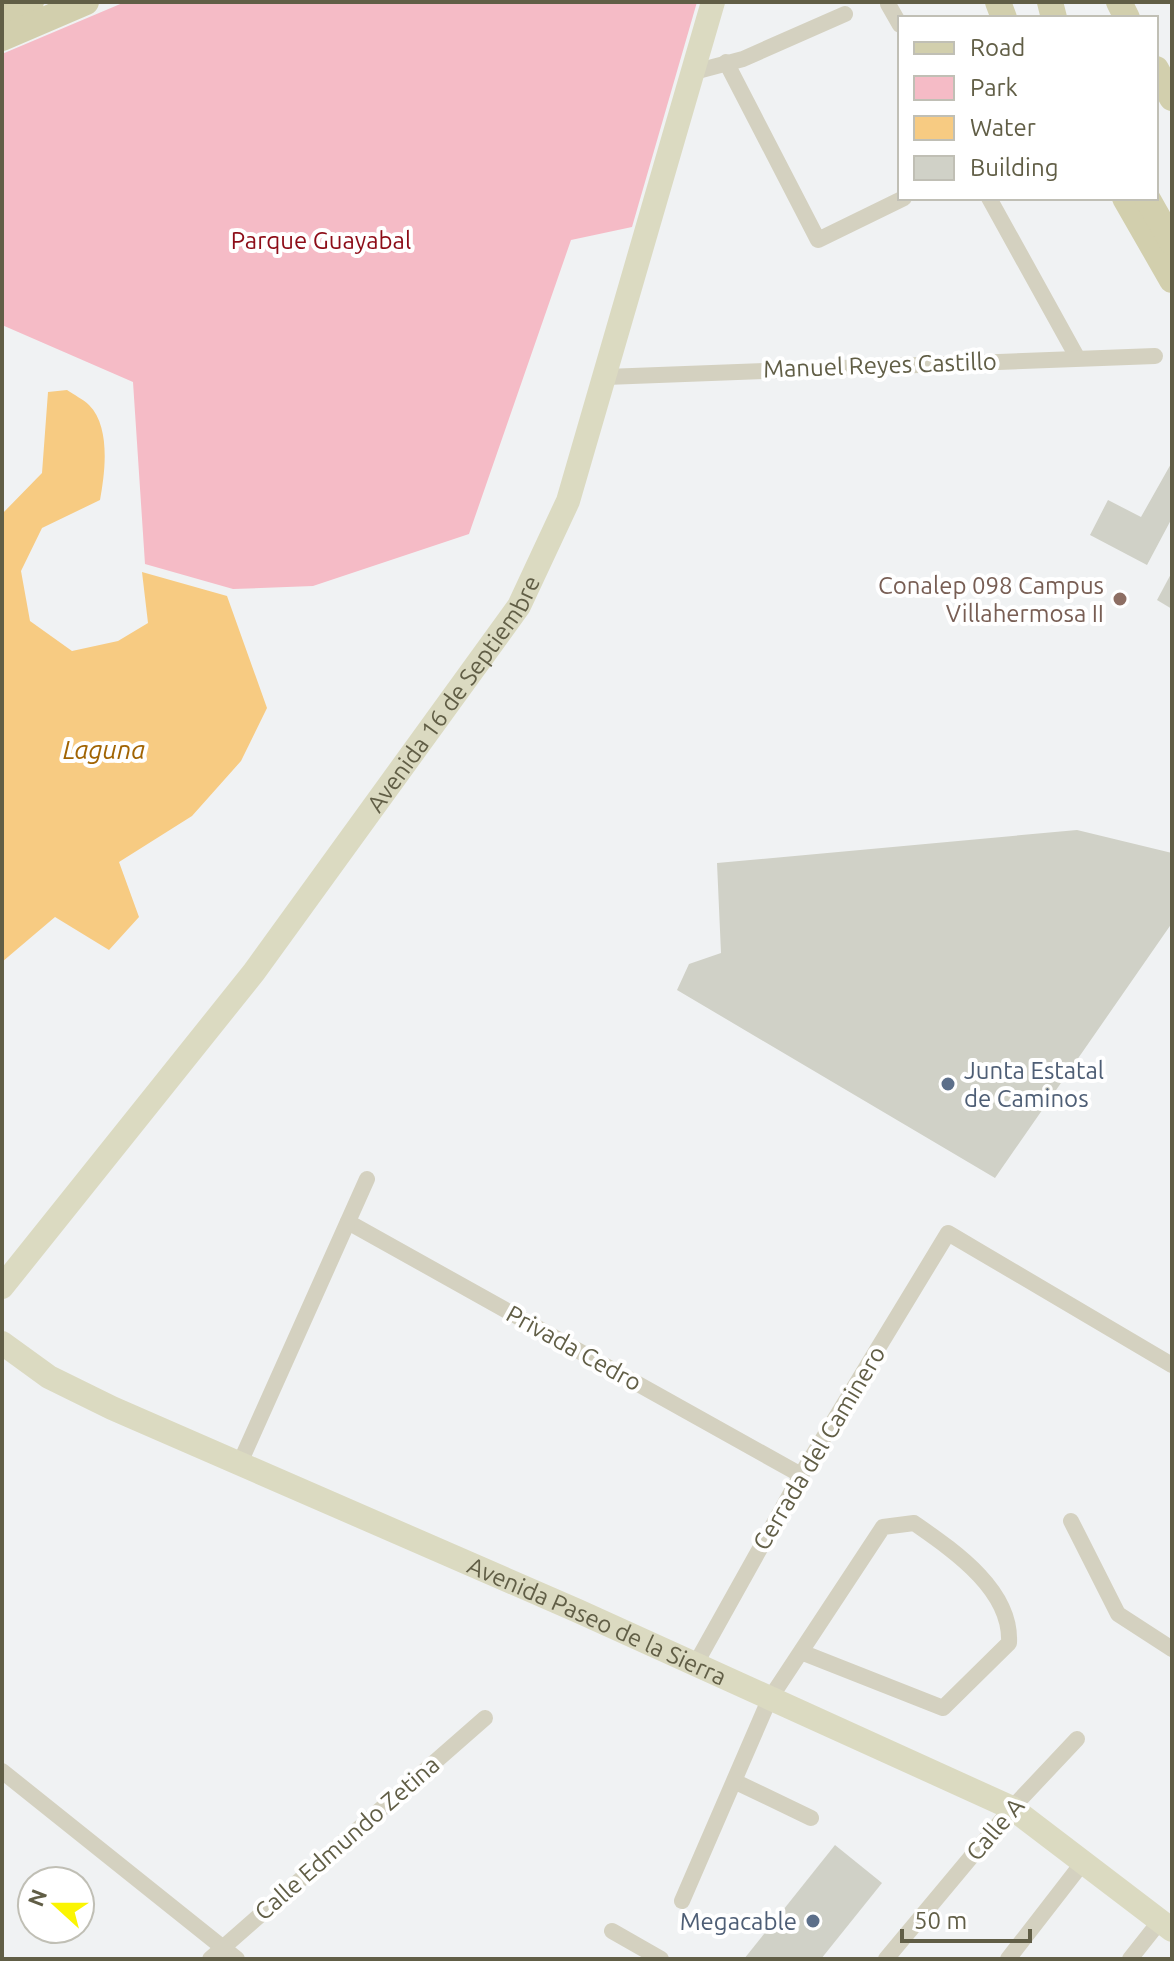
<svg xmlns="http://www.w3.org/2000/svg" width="1174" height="1961" font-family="Ubuntu,sans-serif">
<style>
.green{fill:#f5bbc6}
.water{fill:#f7cb82}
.building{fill:#d0d1c7}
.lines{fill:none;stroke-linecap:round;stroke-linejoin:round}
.street{stroke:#d4d1c0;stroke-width:16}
.secondary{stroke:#dbdac1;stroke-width:24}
.primary{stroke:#d2cfad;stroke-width:26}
.education-dot{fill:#8d6e63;stroke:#fff;stroke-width:3}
.service-dot{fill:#5c6f8a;stroke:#fff;stroke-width:3}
.labels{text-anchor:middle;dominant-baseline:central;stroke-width:8;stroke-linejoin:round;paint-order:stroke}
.park-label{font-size:24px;fill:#8d0c17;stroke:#fff}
.street-label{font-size:24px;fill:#615e46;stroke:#fff}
.education-label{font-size:24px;fill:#785e54;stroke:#fff;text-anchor:end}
.service-label{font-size:24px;fill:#4e5e75;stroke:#fff;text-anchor:start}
.water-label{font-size:26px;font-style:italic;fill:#a16403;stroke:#fff}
</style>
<rect width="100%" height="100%" fill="#f0f2f3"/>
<polygon class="green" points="125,2 697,2 632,227 571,240 469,534 313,586 233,589 145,564 133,382 2,325 2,54"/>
<path class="water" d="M67,390C74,395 83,399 89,405C111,427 105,473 100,500L42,528L21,571L30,621L72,651L118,641L148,623L142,572L227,596L267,708L241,761L192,816L119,862L139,917L109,950L55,917L2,962V514L42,473L48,392Z"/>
<g class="building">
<polygon points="1172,462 1172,518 1147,565 1090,535 1108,500 1141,517"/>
<polygon points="1172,572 1172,609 1157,600"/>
<polygon points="1077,830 1172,853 1172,923 995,1178 677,990 689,964 721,953 717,863"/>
<polygon points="835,1845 882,1883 821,1959 744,1959"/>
</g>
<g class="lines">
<g class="street">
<polyline points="888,4 900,25"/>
<polyline points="726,62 818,240 904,198"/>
<polyline points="694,72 743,59 845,14"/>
<polyline points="989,198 1077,357"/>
<polyline points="606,377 1155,356"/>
<polyline points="348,1222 801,1475"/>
<polyline points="239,1465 367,1179"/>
<polyline points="1071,1521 1118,1614 1172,1649"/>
<polyline points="695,1665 801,1475 948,1233 1172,1365"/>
<polyline points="2,1771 237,1959"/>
<polyline points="736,1782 811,1818"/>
<path d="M682,1901L769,1700L883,1527L914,1523C954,1551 1012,1590 1009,1643L943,1708L801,1652"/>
<polyline points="612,1931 661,1959"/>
<polyline points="210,1959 485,1718"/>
<polyline points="886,1959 1012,1808 1077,1739"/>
<polyline points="1008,1959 1084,1861"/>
<polyline points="1130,1959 1160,1921"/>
</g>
<g class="secondary">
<path id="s1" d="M2,1287L254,972L519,606L568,501L713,2"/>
<path id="s2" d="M2,1343L49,1377L112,1408L578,1611L1012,1808L1172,1930"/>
</g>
<g class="primary">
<polyline points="998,2 1004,18"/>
<polyline points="1050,2 1054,18"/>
<polyline points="1119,2 1127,18"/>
<polyline points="2,14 31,2"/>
<polyline points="2,38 86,2"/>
<polyline points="1156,69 1172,98"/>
<polyline points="1125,198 1172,280"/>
<polyline points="1147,198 1172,242"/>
</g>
</g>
<circle class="education-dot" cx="1120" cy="599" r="8"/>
<g class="service-dot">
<circle cx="948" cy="1084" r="8"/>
<circle cx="813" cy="1921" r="8"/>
</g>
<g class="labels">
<g class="park-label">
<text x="321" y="240">Parque Guayabal</text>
</g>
<g class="street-label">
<text transform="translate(880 365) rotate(-2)">Manuel Reyes Castillo</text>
<text stroke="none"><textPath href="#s1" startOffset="746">Avenida 16 de Septiembre</textPath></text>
<text transform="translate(574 1348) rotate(29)">Privada Cedro</text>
<text transform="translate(819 1448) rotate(-59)">Cerrada del Caminero</text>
<text stroke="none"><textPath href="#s2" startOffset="658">Avenida Paseo de la Sierra</textPath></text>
<text transform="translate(995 1829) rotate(-49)">Calle A</text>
<text transform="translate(347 1838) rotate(-41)">Calle Edmundo Zetina</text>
</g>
<g class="education-label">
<text x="1104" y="585">Conalep 098 Campus<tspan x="1104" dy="28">Villahermosa II</tspan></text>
</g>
<g class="service-label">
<text x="964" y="1070">Junta Estatal<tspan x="964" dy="28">de Caminos</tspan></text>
<text x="797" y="1921" text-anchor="end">Megacable</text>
</g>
<g class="water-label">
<text x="104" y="749">Laguna</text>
</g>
</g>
<rect width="1174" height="1961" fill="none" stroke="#615e46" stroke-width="8"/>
<rect x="898" y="16" width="260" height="184" fill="#ffffff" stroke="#c0bfb5" stroke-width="2"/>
<rect x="914" y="42" width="40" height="12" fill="#d2cfad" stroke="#c0bfb5" stroke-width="2"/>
<text x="970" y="56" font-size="24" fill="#615e46">Road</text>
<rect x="914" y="76" width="40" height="24" fill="#f5bbc6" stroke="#c0bfb5" stroke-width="2"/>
<text x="970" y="96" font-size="24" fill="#615e46">Park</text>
<rect x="914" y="116" width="40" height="24" fill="#f7cb82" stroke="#c0bfb5" stroke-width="2"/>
<text x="970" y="136" font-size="24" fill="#615e46">Water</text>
<rect x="914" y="156" width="40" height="24" fill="#d0d1c7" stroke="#c0bfb5" stroke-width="2"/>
<text x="970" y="176" font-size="24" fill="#615e46">Building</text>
<g transform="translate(56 1905) rotate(291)"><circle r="38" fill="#ffffff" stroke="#c0bfb5" stroke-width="2"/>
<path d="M0-6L14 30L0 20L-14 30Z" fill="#fbf502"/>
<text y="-12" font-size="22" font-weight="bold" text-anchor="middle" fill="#615e46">N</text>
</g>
<path d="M902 1929v12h128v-12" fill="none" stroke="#615e46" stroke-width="4"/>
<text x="914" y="1929" font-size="24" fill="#615e46" stroke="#ffffff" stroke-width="6" paint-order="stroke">50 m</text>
</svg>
